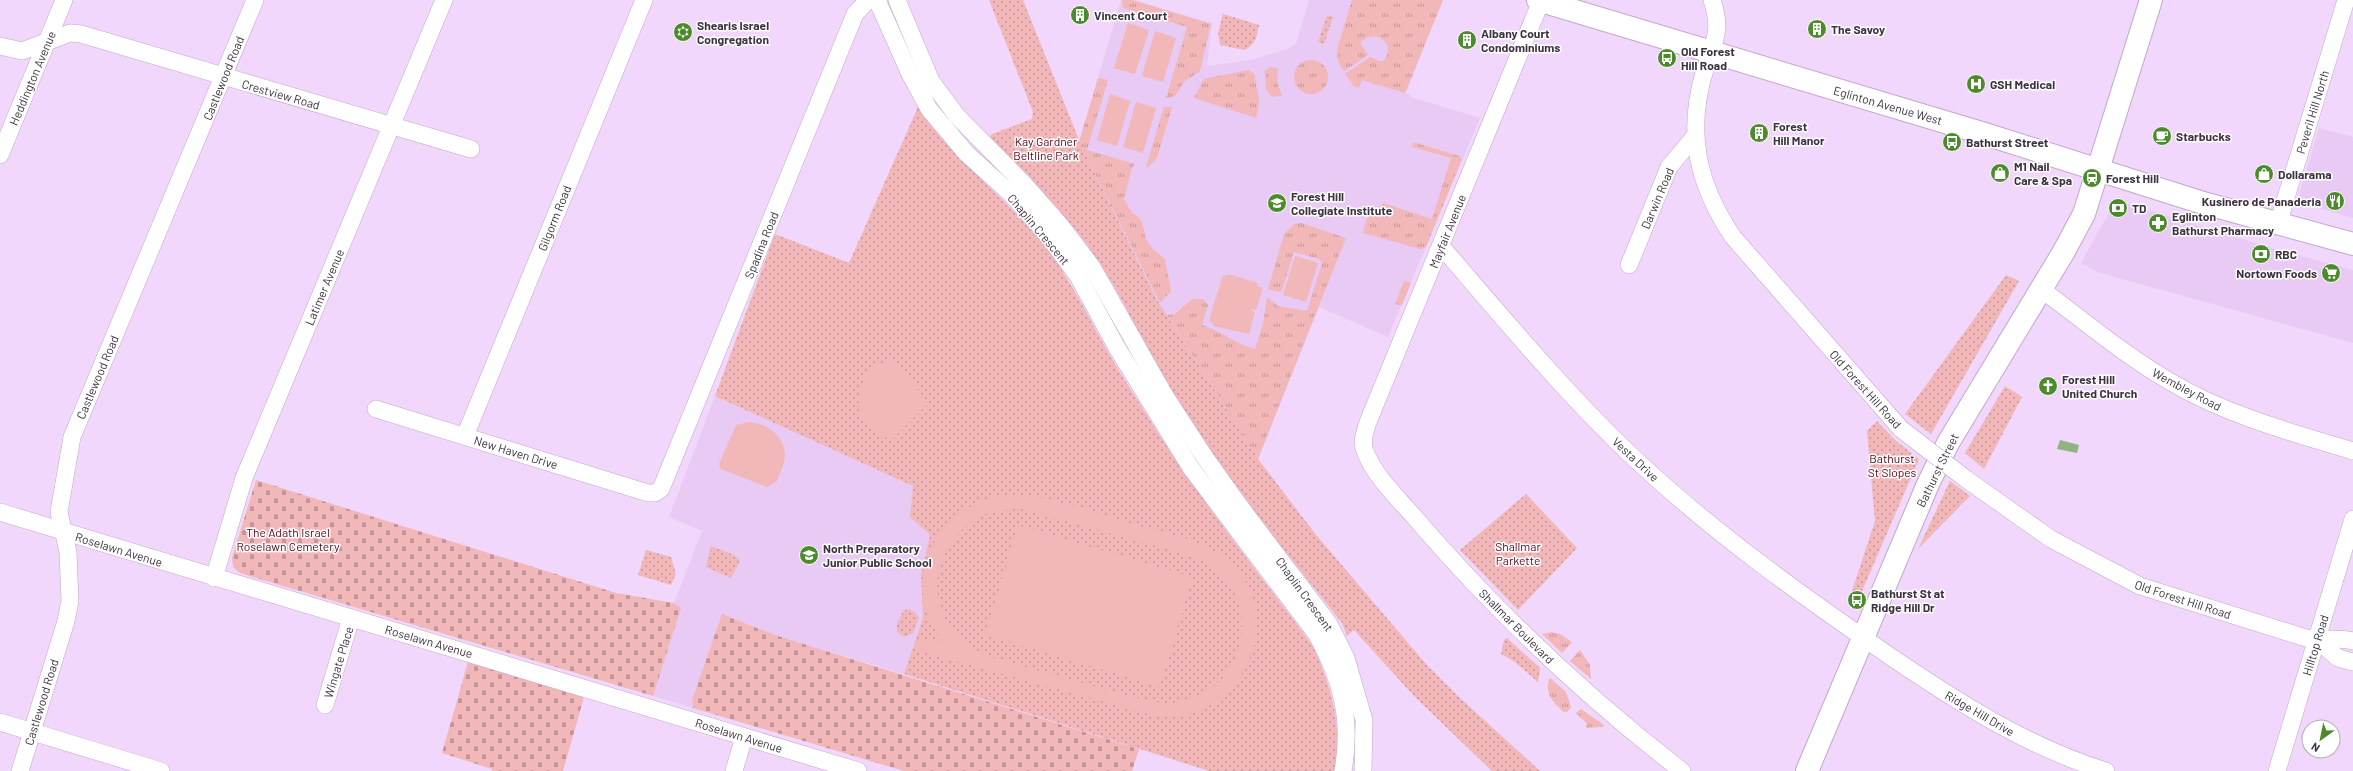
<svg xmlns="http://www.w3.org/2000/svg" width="2353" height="771" font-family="Barlow,sans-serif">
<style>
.built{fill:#e8caf4}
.grass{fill:url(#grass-tufts)}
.cemetery{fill:url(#cemetery-stones)}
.park{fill:url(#park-dots)}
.pitch{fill:#f1b7b9;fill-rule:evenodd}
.water{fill:#8eb57e}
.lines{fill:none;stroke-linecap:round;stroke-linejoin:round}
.minor-casing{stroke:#c0a7ca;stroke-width:18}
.major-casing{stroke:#c0a7ca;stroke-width:24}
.minor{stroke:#fff;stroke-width:17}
.major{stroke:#fff;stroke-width:22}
.minor-bridge-casing{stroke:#c0a7ca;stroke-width:18;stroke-linecap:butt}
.minor-bridge{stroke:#fff;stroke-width:17}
.labels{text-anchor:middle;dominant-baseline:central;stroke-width:3;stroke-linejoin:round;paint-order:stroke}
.poi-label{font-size:12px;font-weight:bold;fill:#3d3241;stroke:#fff;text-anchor:start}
.street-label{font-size:12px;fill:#3d3241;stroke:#fff}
.park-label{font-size:12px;fill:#5b0217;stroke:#fff}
</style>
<defs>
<pattern id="grass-tufts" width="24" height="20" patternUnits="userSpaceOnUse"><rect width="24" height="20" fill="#f1b7b9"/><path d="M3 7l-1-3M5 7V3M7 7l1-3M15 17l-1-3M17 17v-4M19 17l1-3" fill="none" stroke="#c49598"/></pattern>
<pattern id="cemetery-stones" width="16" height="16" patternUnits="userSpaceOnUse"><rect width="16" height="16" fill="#f1b7b9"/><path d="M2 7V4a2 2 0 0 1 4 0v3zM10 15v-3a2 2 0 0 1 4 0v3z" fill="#c49598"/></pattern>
<pattern id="park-dots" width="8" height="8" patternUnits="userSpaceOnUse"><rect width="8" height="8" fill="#f1b7b9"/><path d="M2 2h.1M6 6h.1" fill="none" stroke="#c49598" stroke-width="1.8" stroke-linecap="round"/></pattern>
</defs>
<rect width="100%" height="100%" fill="#f2d7fc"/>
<g class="built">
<polygon points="1121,0 1133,0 1212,23 1207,66 1251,60 1287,49 1296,44 1309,0 1443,0 1406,93 1411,95 1411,97 1480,118 1388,337 1319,307 1258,459 1157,300 1079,142"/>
<polygon points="2319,128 2353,137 2353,218 2302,203 2300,201 2300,191"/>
<polygon points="2116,200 2278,250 2353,270 2353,343 2097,272 2081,263"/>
<polygon points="715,396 913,486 910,517 930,535 921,575 923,618 904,674 775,635 722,614 692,700 693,708 653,696 680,608 674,603 702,531 669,517"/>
</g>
<g class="grass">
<polygon points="1122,0 1133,0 1211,24 1200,71 1184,82 1175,96 1166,98 1187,27 1123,8"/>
<path d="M1352,0H1443L1405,93L1362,80L1359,88L1354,86L1345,74L1370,57L1382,62C1400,47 1375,25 1360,43L1368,55L1344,71C1338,63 1336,56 1338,46Z"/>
<circle cx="1311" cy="77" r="17"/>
<polygon points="1270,67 1278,68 1277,82 1282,96 1272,97 1266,89 1265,71"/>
<path d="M1249,70L1255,75C1256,95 1263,96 1256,118L1194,98L1204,79Z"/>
<path d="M1098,78L1108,80L1087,150L1135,164L1132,168L1124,199L1132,213C1145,219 1142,227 1146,238C1149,247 1158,253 1165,259L1171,291L1160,303L1079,142Z"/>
<polygon points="1164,107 1172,107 1157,158 1148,167 1146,167"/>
<polygon points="1413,142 1459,156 1462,159 1426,247 1420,249 1363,233 1366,220 1383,203 1432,219 1451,158 1412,147"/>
<path d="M1301,223L1346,238L1258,459L1167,315L1175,314L1192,299H1203L1208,305L1202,325C1222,332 1236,344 1255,349L1263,324L1267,297L1278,306L1307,311L1322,263L1319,259L1294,252L1282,290L1280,292L1268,289L1284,234L1294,224Z"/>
<polygon points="1404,281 1411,283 1402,305 1395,304"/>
<polygon points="1551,632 1560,634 1572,642 1562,653 1542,634"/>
<polygon points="1580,650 1590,665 1591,679 1570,661"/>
<path d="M1550,678L1566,692L1571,707L1567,712H1564C1554,704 1543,691 1550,678Z"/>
<polygon points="1581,709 1604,725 1603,727 1586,728 1587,724 1576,713"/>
</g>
<g class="cemetery">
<polygon points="256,480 616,593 674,603 681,608 653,696 240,573 233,567 232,558"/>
<polygon points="722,614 775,635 1139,749 1132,771 904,771 693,708 692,700"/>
<polygon points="468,662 584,697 563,771 492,771 492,769 442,753"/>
</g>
<g class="park">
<path d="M989,0H1023L1083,150L1157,300L1258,459L1317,536L1426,664L1459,697L1540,771H1492L1415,697L1354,630L1347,636L1342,623C1280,546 1220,468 1167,384C1143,345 1126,303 1101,265C1070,218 1030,176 989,138L992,134L1032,119L1033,112Z"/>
<path d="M1223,14L1259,25C1257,36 1256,44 1245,50L1220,45L1218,34Z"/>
<polygon points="1327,15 1333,17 1324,44 1318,42"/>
<path d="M918,107C953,160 1006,197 1045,246C1072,281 1090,321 1112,359C1126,383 1142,407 1157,431C1205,506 1260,575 1313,646C1331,685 1343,728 1335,771H1209L904,674L923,618L921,575L930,535L910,517L913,486L715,396L775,234L849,263Z"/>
<polygon points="2006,275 2019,281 1931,434 1905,414"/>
<polygon points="2005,386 2022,397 1984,469 1965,453"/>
<polygon points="1877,421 1895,440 1919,459 1856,605 1848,603 1875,521 1867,431"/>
<polygon points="1950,481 1970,496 1918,549"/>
<polygon points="1526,494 1577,548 1518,610 1460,550"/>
<polygon points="711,546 734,555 740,561 731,578 706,567"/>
<polygon points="646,550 671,557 676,574 671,585 638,575"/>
<polygon points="909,609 916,613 919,618 913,633 904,637 897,632 897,624 903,611"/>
<polygon points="1507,638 1540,668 1538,682 1515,662 1501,654 1504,640"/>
</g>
<g class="pitch">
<polygon points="1128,23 1149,30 1135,74 1114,68"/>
<polygon points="1155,31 1176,38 1163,82 1142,76"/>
<polygon points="1110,94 1130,101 1117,146 1097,140"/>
<polygon points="1136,102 1156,108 1143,153 1123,147"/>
<polygon points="1295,256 1318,263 1306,302 1283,295"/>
<polygon points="1228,274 1258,283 1257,286 1263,288 1256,310 1250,309 1255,312 1249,334 1213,326 1213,323 1209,322 1215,299 1220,300 1216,298 1223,275 1227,276"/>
<path d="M891,358L925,398L927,405L892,440C886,437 879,436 874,432C854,419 854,387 870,371C875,365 885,362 891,358Z"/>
<path d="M749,422C767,424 783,434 785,454C785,462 780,473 777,481L767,487L721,469L719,464L736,425Z"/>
<path d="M1010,494C1050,495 1091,512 1130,523C1156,531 1184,535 1208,547C1217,552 1225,558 1233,565C1277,610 1256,687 1200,711C1186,717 1173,717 1158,717L914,650L919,637L944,643C935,631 927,618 924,602C914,547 956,499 1010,494ZM1020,509L1188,555C1203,560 1216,567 1226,579C1261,623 1236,691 1181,701C1170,704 1159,702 1148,701L987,656C975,649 963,642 953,631C922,593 941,534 984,515C995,510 1008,510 1020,509Z"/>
<polygon points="1018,525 1193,577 1160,687 985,635"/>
</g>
<polygon class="water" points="2060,440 2079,445 2077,453 2057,449"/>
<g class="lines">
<g class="minor-casing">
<g id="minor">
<path d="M877,0L910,74L929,109L966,153L1012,195L1047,234L1078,276L1116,346L1191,468L1317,635C1342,680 1352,720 1343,771"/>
<polyline points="897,0 931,81 957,116 1025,185 1060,225 1092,267 1165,396 1206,459 1241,508 1329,624 1346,658 1364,720 1363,771"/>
<path d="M1712,0C1723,33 1713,42 1704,73C1686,134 1698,185 1733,237L1901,429"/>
<path d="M1541,1L1368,422C1365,431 1361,442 1365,451C1374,476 1399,499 1416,519C1496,612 1585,696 1682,771"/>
<polyline points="0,46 22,51 70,33 81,34 471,149"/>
<polyline points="0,155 64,0"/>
<polyline points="2278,224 2346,0"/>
<path d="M1441,246C1504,319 1565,393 1635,459C1715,534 1804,597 1894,659C1961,704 2028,747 2106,771"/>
<polyline points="1629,265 1669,167 1695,136"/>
<path d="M2041,289C2083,320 2123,354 2169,381C2226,415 2290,432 2353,451"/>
<polyline points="376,409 648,493 655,493 661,489 855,14 865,3 870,0"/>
<polyline points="465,436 644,0"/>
<path d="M1966,479L2051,539L2140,586L2306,638C2322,641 2338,637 2353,641"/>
<polyline points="0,512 858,771"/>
<polyline points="214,578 244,478 444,0"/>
<polyline points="2317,640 2338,658 2353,662"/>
<polyline points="325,705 351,618"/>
<polyline points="0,722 161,771"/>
<polyline points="20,771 66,621 70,601 68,552 59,512 72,437 255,0"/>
<polyline points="734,771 744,737"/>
<polyline points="2277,771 2353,519"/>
</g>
</g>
<g class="major-casing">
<g id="major">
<polyline points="1538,0 1985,134 2200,202 2353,244"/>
<polyline points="1807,771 1928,484 1948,443 2063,253 2084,214 2151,0"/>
</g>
</g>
<use href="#minor" class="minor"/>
<use href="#major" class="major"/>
<g class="minor-bridge-casing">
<polyline id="minor-bridge" points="1901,429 1966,479"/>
</g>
<use href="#minor-bridge" class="minor-bridge"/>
</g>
<defs>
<g id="building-disc" transform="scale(1)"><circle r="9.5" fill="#4c8b2c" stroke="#fff"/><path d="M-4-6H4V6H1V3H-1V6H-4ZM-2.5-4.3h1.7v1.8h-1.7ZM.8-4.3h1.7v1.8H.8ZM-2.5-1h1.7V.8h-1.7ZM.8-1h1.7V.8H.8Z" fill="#fff"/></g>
<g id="synagogue-disc" transform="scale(1)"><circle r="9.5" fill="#4c8b2c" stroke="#fff"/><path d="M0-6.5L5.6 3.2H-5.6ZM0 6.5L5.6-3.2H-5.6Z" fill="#fff"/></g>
<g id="bus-disc" transform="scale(1)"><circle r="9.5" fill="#4c8b2c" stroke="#fff"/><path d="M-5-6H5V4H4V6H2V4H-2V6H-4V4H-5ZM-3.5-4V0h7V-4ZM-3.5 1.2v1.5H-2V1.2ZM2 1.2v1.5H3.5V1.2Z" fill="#fff"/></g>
<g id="hospital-disc" transform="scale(1)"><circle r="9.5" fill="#4c8b2c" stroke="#fff"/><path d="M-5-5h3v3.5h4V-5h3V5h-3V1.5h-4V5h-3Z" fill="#fff"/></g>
<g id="cafe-disc" transform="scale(1)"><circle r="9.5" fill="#4c8b2c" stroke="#fff"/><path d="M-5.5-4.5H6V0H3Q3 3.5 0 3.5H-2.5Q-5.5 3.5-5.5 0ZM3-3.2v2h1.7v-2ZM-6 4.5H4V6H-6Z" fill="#fff"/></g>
<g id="shop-disc" transform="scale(1)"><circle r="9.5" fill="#4c8b2c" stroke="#fff"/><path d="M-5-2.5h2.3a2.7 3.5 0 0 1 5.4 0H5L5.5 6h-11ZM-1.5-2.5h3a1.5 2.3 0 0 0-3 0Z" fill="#fff"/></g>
<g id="station-disc" transform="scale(1)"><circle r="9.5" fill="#4c8b2c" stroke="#fff"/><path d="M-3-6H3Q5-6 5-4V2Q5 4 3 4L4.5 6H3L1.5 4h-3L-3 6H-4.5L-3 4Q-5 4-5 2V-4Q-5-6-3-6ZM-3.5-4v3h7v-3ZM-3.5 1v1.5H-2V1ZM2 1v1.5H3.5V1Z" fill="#fff"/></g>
<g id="restaurant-disc" transform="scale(1)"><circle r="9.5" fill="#4c8b2c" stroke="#fff"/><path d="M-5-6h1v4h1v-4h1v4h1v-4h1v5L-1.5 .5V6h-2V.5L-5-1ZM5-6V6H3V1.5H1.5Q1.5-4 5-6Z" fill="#fff"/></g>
<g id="school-disc" transform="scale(1)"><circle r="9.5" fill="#4c8b2c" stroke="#fff"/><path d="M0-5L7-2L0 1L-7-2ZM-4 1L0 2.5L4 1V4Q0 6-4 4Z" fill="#fff"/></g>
<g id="bank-disc" transform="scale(1)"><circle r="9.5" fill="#4c8b2c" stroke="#fff"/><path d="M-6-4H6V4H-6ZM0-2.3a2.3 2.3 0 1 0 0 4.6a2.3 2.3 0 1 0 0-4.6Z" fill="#fff"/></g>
<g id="pharmacy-disc" transform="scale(1)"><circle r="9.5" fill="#4c8b2c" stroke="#fff"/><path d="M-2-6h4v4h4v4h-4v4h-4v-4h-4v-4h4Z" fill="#fff"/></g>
<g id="supermarket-disc" transform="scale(1)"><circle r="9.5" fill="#4c8b2c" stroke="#fff"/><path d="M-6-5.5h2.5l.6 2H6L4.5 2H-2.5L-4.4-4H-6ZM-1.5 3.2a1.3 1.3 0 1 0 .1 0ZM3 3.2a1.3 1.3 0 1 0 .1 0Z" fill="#fff"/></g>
<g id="church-disc" transform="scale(1)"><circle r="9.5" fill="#4c8b2c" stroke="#fff"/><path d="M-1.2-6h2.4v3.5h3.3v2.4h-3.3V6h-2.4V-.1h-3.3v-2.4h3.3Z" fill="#fff"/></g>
</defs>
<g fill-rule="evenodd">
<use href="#building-disc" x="1080" y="15"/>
<use href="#building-disc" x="1817" y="29"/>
<use href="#synagogue-disc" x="683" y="32"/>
<use href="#building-disc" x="1467" y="40"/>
<use href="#bus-disc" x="1667" y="58"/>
<use href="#hospital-disc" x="1976" y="84"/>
<use href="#building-disc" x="1759" y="133"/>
<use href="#cafe-disc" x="2162" y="136"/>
<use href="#bus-disc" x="1952" y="142"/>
<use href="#shop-disc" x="2000" y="173"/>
<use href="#shop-disc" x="2264" y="174"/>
<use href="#station-disc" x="2092" y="178"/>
<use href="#restaurant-disc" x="2335" y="201"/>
<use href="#school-disc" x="1277" y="203"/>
<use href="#bank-disc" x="2118" y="208"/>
<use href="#pharmacy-disc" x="2158" y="223"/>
<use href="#bank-disc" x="2261" y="254"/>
<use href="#supermarket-disc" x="2331" y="273"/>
<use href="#church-disc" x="2048" y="386"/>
<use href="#school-disc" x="809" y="555"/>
<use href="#bus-disc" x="1857" y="600"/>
</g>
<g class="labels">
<g class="poi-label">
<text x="1094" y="15">Vincent Court</text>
<text x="697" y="25">Shearis Israel<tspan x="697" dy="14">Congregation</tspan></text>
<text x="1831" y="29">The Savoy</text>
<text x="1481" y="33">Albany Court<tspan x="1481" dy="14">Condominiums</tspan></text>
<text x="1681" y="51">Old Forest<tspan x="1681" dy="14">Hill Road</tspan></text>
<text x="1990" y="84">GSH Medical</text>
<text x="1773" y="126">Forest<tspan x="1773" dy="14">Hill Manor</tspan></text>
<text x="2176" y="136">Starbucks</text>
<text x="1966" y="142">Bathurst Street</text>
<text x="2014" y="166">M1 Nail<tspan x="2014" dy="14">Care &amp; Spa</tspan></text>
<text x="2278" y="174">Dollarama</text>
<text x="2106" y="178">Forest Hill</text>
<text x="1291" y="196">Forest Hill<tspan x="1291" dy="14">Collegiate Institute</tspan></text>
<text x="2321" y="201" text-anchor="end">Kusinero de Panaderia</text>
<text x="2132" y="208">TD</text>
<text x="2172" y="216">Eglinton<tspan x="2172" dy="14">Bathurst Pharmacy</tspan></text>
<text x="2275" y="254">RBC</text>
<text x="2317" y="273" text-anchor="end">Nortown Foods</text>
<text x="2062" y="379">Forest Hill<tspan x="2062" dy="14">United Church</tspan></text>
<text x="823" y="548">North Preparatory<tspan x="823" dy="14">Junior Public School</tspan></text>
<text x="1871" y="593">Bathurst St at<tspan x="1871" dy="14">Ridge Hill Dr</tspan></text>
</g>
<g class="street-label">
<text transform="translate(32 78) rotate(-67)">Heddington Avenue</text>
<text transform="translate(223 78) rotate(-68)">Castlewood Road</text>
<text transform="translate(281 94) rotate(16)">Crestview Road</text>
<text transform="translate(1888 105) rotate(16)">Eglinton Avenue West</text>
<text transform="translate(2312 112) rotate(-73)">Peveril Hill North</text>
<text transform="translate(1657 198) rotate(-67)">Darwin Road</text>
<text transform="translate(554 218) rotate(-68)">Gilgorm Road</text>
<text transform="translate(1039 229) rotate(50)">Chaplin Crescent</text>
<text transform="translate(1447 231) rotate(-68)">Mayfair Avenue</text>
<text transform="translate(761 245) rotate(-68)">Spadina Road</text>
<text transform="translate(324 287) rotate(-67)">Latimer Avenue</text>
<text transform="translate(97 377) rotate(-67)">Castlewood Road</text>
<text transform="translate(1866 389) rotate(48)">Old Forest Hill Road</text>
<text transform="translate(2187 389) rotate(28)">Wembley Road</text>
<text transform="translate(516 452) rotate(17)">New Haven Drive</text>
<text transform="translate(1636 459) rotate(43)">Vesta Drive</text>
<text transform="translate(1937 470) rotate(-64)">Bathurst Street</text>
<text transform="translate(119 549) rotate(17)">Roselawn Avenue</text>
<text transform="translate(1305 594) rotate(54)">Chaplin Crescent</text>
<text transform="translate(2183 599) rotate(18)">Old Forest Hill Road</text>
<text transform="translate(1517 626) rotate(45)">Shallmar Boulevard</text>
<text transform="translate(429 641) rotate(16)">Roselawn Avenue</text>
<text transform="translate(2315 645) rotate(-73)">Hilltop Road</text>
<text transform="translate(338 662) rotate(-73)">Wingate Place</text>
<text transform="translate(41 702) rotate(-73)">Castlewood Road</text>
<text transform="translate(1980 713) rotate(30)">Ridge Hill Drive</text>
<text transform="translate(739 735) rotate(17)">Roselawn Avenue</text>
</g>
<g class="park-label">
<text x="1046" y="141">Kay Gardner<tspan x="1046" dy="14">Beltline Park</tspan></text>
<text x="1892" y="458">Bathurst<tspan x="1892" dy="14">St Slopes</tspan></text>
<text x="288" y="532">The Adath Israel<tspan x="288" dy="14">Roselawn Cemetery</tspan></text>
<text x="1518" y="546">Shallmar<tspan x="1518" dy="14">Parkette</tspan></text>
</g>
</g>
<g transform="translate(2321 739) rotate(213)"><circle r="19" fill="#ffffff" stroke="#b1adb3"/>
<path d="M0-3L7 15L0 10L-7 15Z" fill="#4c8b2c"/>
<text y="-6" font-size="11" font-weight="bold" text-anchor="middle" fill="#3d3241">N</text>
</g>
</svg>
